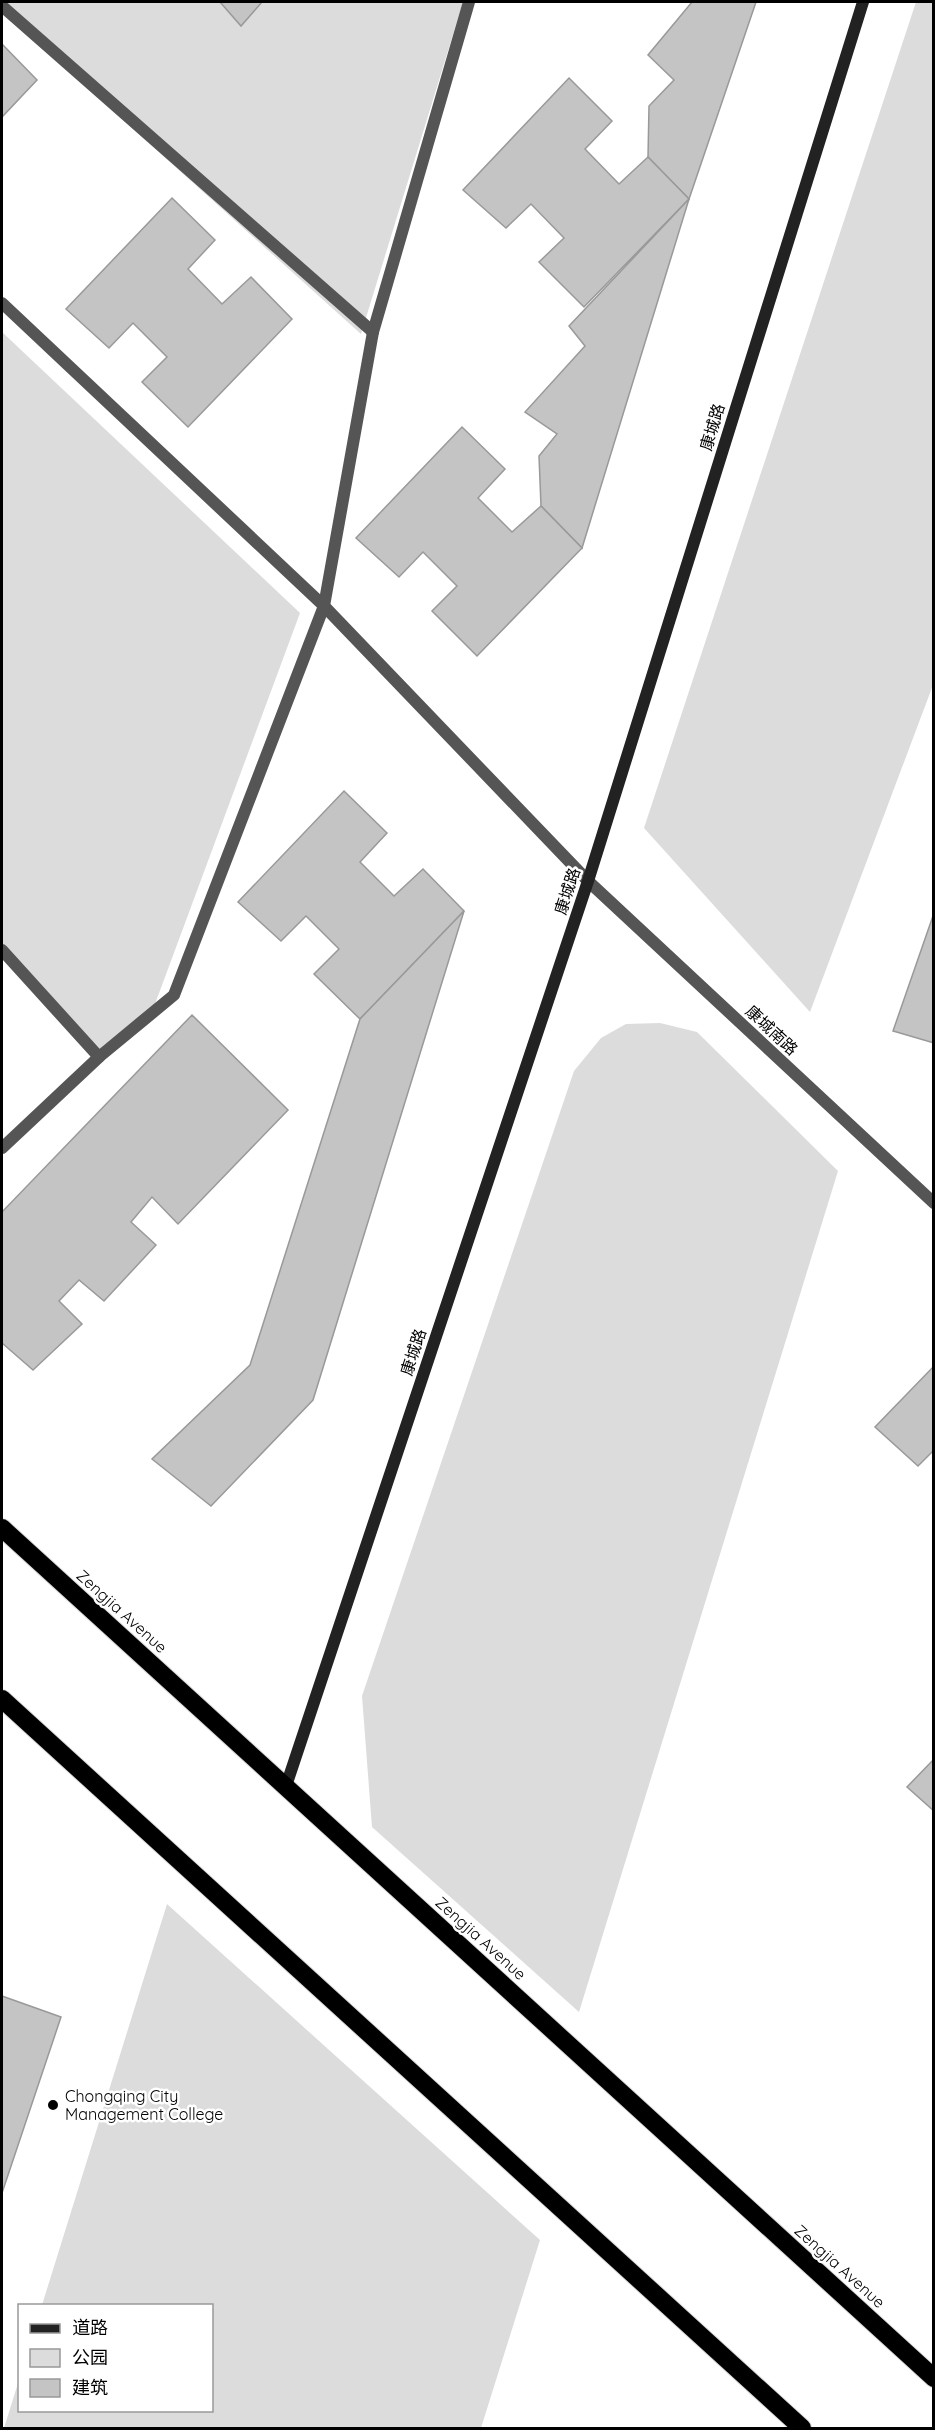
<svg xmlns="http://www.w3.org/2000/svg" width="935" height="2430" font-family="Quicksand,'Noto Sans SC',sans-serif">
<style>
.green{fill:#dcdcdc}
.building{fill:#c4c4c4;stroke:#999;stroke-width:1.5}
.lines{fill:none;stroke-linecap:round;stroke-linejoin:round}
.highway-casing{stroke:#dbdbdb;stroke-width:20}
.street{stroke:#555;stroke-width:12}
.secondary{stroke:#222;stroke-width:12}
.highway{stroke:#000;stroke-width:18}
.poi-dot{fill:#000;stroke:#fff;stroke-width:2}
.labels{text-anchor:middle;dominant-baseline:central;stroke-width:5;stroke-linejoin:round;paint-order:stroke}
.street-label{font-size:16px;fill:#000;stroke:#fff}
.poi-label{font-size:16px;fill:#000;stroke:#fff;text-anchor:start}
</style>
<rect width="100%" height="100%" fill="#fff"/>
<g class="green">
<polygon points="2,2 463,2 361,334 2,11"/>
<polygon points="916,2 934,2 933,685 810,1012 644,828"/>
<polygon points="2,332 300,613 155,1004 99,1057 2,950"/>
<polygon points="660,1023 697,1032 838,1171 579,2012 372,1827 362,1696 574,1071 601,1038 626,1024"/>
<polygon points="167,1904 540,2240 481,2428 4,2428 19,2380 20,2410 212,2410 212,2306 42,2305"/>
</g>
<g class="building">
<polygon points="220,2 262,2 241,26"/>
<polygon points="692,2 756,2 689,199 648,157 649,106 674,80 648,55"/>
<polygon points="2,44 37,80 2,117"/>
<polygon points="569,78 612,121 585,149 619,184 648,157 689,199 584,307 539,262 564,238 531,204 506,228 463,190"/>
<polygon points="172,198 215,240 188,269 222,304 251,277 292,319 188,427 142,382 167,357 133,323 109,348 66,309"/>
<polygon points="689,199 582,548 541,506 539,456 557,434 525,412 585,346 569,326"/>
<polygon points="462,427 505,469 478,498 512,532 541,506 582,548 477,656 432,611 457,586 423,552 399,577 356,538"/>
<polygon points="344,791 387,833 360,862 394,896 423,869 464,911 360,1019 314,974 339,949 306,916 281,941 238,902"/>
<polygon points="464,911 313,1400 211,1506 152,1459 250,1365 360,1019"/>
<polygon points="934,913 934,1043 893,1031"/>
<polygon points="192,1015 288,1110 178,1224 152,1197 131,1222 156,1245 104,1301 79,1280 59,1301 82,1324 33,1370 2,1343 2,1212"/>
<polygon points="934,1366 934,1450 918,1466 875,1427"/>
<polygon points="934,1759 934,1811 907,1787"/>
<polygon points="2,1996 61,2017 2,2193"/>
</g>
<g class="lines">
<g class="highway-casing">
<g id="highway">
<polyline points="2,1528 934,2378"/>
<polyline points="2,1699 802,2428"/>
</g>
</g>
<g class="street">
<polyline points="2,6 373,332"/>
<polyline points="2,303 324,606 588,881 934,1203"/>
<polyline points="2,950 99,1057 174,995 324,606 373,332 469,2"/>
<polyline points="2,1148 99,1057"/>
</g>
<polyline class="secondary" points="286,1786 588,881 863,2"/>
<use href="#highway" class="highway"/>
</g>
<circle class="poi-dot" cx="53" cy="2105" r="6"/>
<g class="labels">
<g class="street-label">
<text transform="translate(712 427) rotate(-73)">康城路</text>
<text transform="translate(567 891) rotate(-72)">康城路</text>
<text transform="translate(772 1030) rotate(43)">康城南路</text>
<text transform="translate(413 1352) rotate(-72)">康城路</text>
<text transform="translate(122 1611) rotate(42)">Zengjia Avenue</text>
<text transform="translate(481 1938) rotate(42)">Zengjia Avenue</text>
<text transform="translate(840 2266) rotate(42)">Zengjia Avenue</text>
</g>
<g class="poi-label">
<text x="65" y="2096">Chongqing City<tspan x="65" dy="18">Management College</tspan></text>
</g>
</g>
<rect width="935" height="2430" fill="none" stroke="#000000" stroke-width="6"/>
<rect x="18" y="2304" width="195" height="108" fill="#ffffff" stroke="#999999" stroke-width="1.5"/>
<rect x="30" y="2324" width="30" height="9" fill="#222222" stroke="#999999" stroke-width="1.5"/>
<text x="72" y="2334" font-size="18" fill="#000000">道路</text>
<rect x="30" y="2349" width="30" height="18" fill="#dcdcdc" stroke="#999999" stroke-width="1.5"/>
<text x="72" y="2364" font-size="18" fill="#000000">公园</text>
<rect x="30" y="2379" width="30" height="18" fill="#c4c4c4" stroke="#999999" stroke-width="1.5"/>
<text x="72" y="2394" font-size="18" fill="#000000">建筑</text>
</svg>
